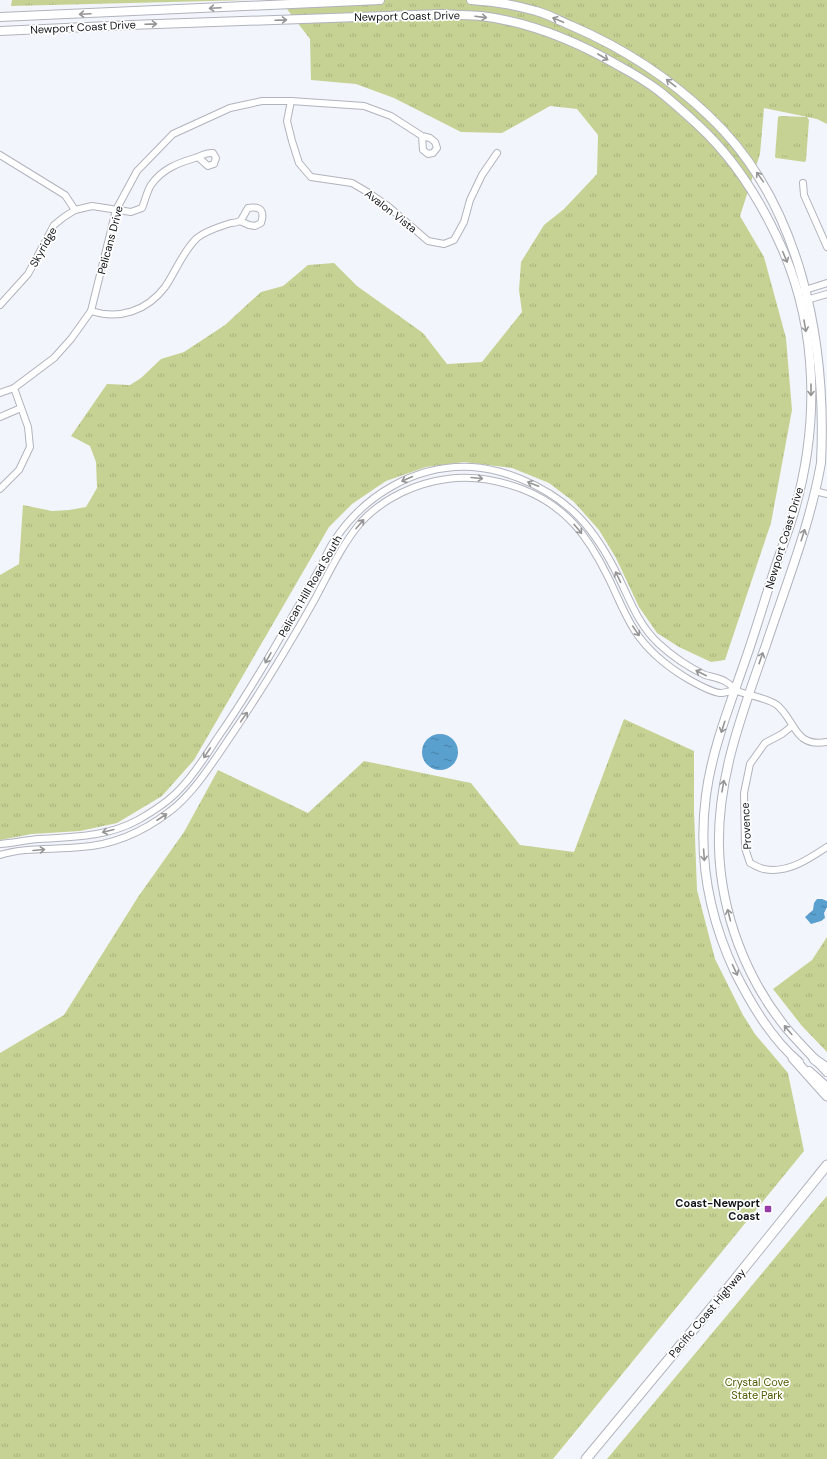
<svg xmlns="http://www.w3.org/2000/svg" width="827" height="1459" font-family="'DM Sans',sans-serif">
<style>
.grass{fill:url(#grass-tufts)}
.pitch{fill:#c6d293}
.water{fill:url(#water-ripples)}
.lines{fill:none;stroke-linecap:round;stroke-linejoin:round}
.minor-casing{stroke:#b1b3bd;stroke-width:8}
.major-casing{stroke:#b1b3bd;stroke-width:10}
.highway-casing{stroke:#b1b3bd;stroke-width:11}
.minor{stroke:#fff;stroke-width:6}
.major{stroke:#fff;stroke-width:8}
.highway{stroke:#fff;stroke-width:9}
.oneway{stroke:#959597}
.poi-dot{fill:#973ca6;stroke:#fff;stroke-width:1.5}
.labels{text-anchor:middle;dominant-baseline:central;stroke-width:3.5;stroke-linejoin:round;paint-order:stroke}
.street-label{font-size:11px;fill:#131418;stroke:#fff}
.poi-label{font-size:11px;font-weight:bold;fill:#131418;stroke:#fff;text-anchor:end}
.park-label{font-size:11px;fill:#515b00;stroke:#fff}
</style>
<defs>
<pattern id="grass-tufts" width="24" height="20" patternUnits="userSpaceOnUse"><rect width="24" height="20" fill="#c6d293"/><path d="M3 7l-1-3M5 7V3M7 7l1-3M15 17l-1-3M17 17v-4M19 17l1-3" fill="none" stroke="#a9b37e"/></pattern>
<pattern id="water-ripples" width="26" height="14" patternUnits="userSpaceOnUse"><rect width="26" height="14" fill="#59a0cf"/><path d="M2 4q2-2 4 0t4 0M15 11q2-2 4 0t4 0" fill="none" stroke="#4881a7"/></pattern>
</defs>
<rect width="100%" height="100%" fill="#f3f5fd"/>
<g class="grass">
<polygon points="12,0 250,0 11,6"/>
<polygon points="280,0 827,0 827,124 817,119 764,108 760,154 740,216 764,257 786,338 792,410 771,523 725,660 711,662 679,647 657,633 639,607 616,558 599,530 574,502 549,483 512,468 464,462 426,467 386,481 352,504 329,527 194,760 162,796 117,823 80,831 32,834 0,840 0,575 19,564 23,505 52,511 69,510 86,507 97,488 96,462 90,446 71,436 107,384 130,385 141,378 161,359 184,352 225,325 261,292 283,286 308,265 334,263 357,286 423,333 447,364 482,362 522,312 519,290 521,262 544,225 564,209 597,174 598,135 577,109 550,106 502,133 461,132 394,98 356,84 311,80 310,39"/>
<polygon points="780,116 807,117 809,120 806,160 805,162 776,158 775,157 778,117"/>
<polygon points="624,719 694,751 694,811 697,890 715,959 743,1015 755,1034 788,1073 804,1151 553,1459 0,1459 0,1053 64,1015 138,897 184,832 218,770 308,813 364,761 471,783 520,845 574,852"/>
<polygon points="827,937 827,1052 802,1026 773,989 812,960"/>
<polygon points="827,1196 827,1459 607,1459 809,1217"/>
</g>
<g class="pitch">
<polygon points="784,118 804,120 803,129 783,127"/>
<polygon points="782,132 803,134 802,143 782,141"/>
<polygon points="781,146 801,148 801,157 781,155"/>
</g>
<g class="water">
<circle cx="440" cy="752" r="18"/>
<polygon points="817,899 822,899 827,901 827,907 824,913 825,918 821,921 811,924 805,917 813,910 814,903"/>
</g>
<g class="lines">
<g class="minor-casing">
<g id="minor">
<polyline points="291,101 287,121 292,141 299,163 311,177 352,183 369,193 389,207 428,241 444,244 454,240 464,222 470,200 482,175 497,153"/>
<polyline points="0,155 65,195 75,210"/>
<polyline points="803,183 804,195 827,247"/>
<polyline points="802,291 827,283"/>
<polyline points="803,301 827,294"/>
<path d="M0,305L28,274L54,225L64,217L75,210L92,206L131,212L142,208C145,201 147,191 151,185C162,169 178,163 195,158C203,156 204,152 213,153L216,158L214,164L208,166L198,157"/>
<path d="M91,311C119,320 147,311 165,287C176,271 183,251 197,238C207,230 219,227 231,223C233,223 238,222 240,221C243,218 246,211 248,208C261,206 265,211 261,223L255,226L249,225L240,221"/>
<polyline points="0,393 14,388 54,358 71,339 91,311 116,210 137,171 173,134 230,108 262,101 291,101 364,106 391,116 422,136 430,138 435,142 437,148 433,153 428,154 423,150 422,136"/>
<polyline points="0,417 21,408"/>
<polyline points="0,489 19,470 30,447 28,427 14,388"/>
<polyline points="815,491 827,494"/>
<path d="M792,726L782,734L765,743L750,764L744,793L745,848L750,863C754,865 759,868 764,869C787,874 809,859 827,847"/>
<path d="M0,844C13,843 26,840 39,839C73,837 107,837 138,820C152,812 168,802 179,790C194,775 205,757 216,740C244,700 269,658 293,615C303,599 312,582 321,566C325,558 329,548 334,541C364,495 416,464 472,467C489,468 506,473 521,479C570,499 595,529 618,576C630,600 638,624 658,643C672,656 688,667 705,675C712,677 721,678 726,682C732,685 733,689 740,692C751,696 767,698 777,705C796,721 794,748 827,742"/>
<path d="M0,855C25,847 54,850 81,847C113,845 144,831 169,812C191,796 209,768 224,746C257,698 287,649 315,599C329,573 342,544 362,521C384,498 416,483 447,479C473,475 498,480 522,489C566,506 588,536 608,577C617,595 624,614 635,631C648,651 668,667 688,679C695,683 711,692 720,693C724,693 731,691 735,690"/>
</g>
</g>
<g class="major-casing">
<g id="major">
<path d="M471,0C493,1 515,5 536,11C548,14 560,21 572,26C623,48 668,77 708,115C800,201 827,339 821,463C810,525 786,585 766,645C743,711 717,777 719,848C721,913 746,979 787,1029C800,1044 814,1058 827,1072"/>
<polyline points="0,17 380,0"/>
<path d="M0,31L130,25L442,14C455,15 468,15 481,16C531,22 578,42 621,67C634,74 647,82 659,91C673,102 686,114 698,125C735,159 762,203 782,248C818,330 819,424 795,509C789,530 781,550 774,571C764,602 755,633 744,664C729,707 712,750 706,795C698,856 709,917 735,972C750,1002 773,1041 799,1062"/>
<polyline points="809,1071 827,1087"/>
</g>
</g>
<g class="highway-casing">
<g id="highway">
<polyline points="793,1058 827,1096"/>
<polyline points="814,1059 827,1068"/>
<polyline points="586,1459 732,1283 827,1165"/>
</g>
</g>
<use href="#minor" class="minor"/>
<use href="#major" class="major"/>
<use href="#highway" class="highway"/>
</g>
<defs><path id="oneway-shaft" d="M-6 0H5M1.5-3L5.5 0L1.5 3" fill="none" stroke-width="1.6" stroke-linecap="round" stroke-linejoin="round"/></defs>
<g class="oneway">
<use href="#oneway-shaft" transform="translate(215 8) rotate(177)"/>
<use href="#oneway-shaft" transform="translate(85 14) rotate(177)"/>
<use href="#oneway-shaft" transform="translate(481 17) rotate(7)"/>
<use href="#oneway-shaft" transform="translate(281 20) rotate(-2)"/>
<use href="#oneway-shaft" transform="translate(558 20) rotate(-157)"/>
<use href="#oneway-shaft" transform="translate(151 24) rotate(-2)"/>
<use href="#oneway-shaft" transform="translate(603 57) rotate(30)"/>
<use href="#oneway-shaft" transform="translate(671 83) rotate(-142)"/>
<use href="#oneway-shaft" transform="translate(760 177) rotate(-125)"/>
<use href="#oneway-shaft" transform="translate(785 257) rotate(67)"/>
<use href="#oneway-shaft" transform="translate(805 326) rotate(80)"/>
<use href="#oneway-shaft" transform="translate(811 390) rotate(90)"/>
<use href="#oneway-shaft" transform="translate(477 478) rotate(5)"/>
<use href="#oneway-shaft" transform="translate(407 479) rotate(156)"/>
<use href="#oneway-shaft" transform="translate(533 484) rotate(-159)"/>
<use href="#oneway-shaft" transform="translate(360 524) rotate(-49)"/>
<use href="#oneway-shaft" transform="translate(578 529) rotate(50)"/>
<use href="#oneway-shaft" transform="translate(803 535) rotate(-72)"/>
<use href="#oneway-shaft" transform="translate(618 577) rotate(-116)"/>
<use href="#oneway-shaft" transform="translate(636 631) rotate(56)"/>
<use href="#oneway-shaft" transform="translate(268 658) rotate(120)"/>
<use href="#oneway-shaft" transform="translate(761 658) rotate(-71)"/>
<use href="#oneway-shaft" transform="translate(701 673) rotate(-153)"/>
<use href="#oneway-shaft" transform="translate(244 717) rotate(-55)"/>
<use href="#oneway-shaft" transform="translate(723 727) rotate(108)"/>
<use href="#oneway-shaft" transform="translate(207 753) rotate(124)"/>
<use href="#oneway-shaft" transform="translate(723 786) rotate(-80)"/>
<use href="#oneway-shaft" transform="translate(162 817) rotate(-33)"/>
<use href="#oneway-shaft" transform="translate(108 831) rotate(166)"/>
<use href="#oneway-shaft" transform="translate(39 850) rotate(-5)"/>
<use href="#oneway-shaft" transform="translate(704 855) rotate(86)"/>
<use href="#oneway-shaft" transform="translate(729 915) rotate(-104)"/>
<use href="#oneway-shaft" transform="translate(735 970) rotate(65)"/>
<use href="#oneway-shaft" transform="translate(788 1030) rotate(-130)"/>
</g>
<rect class="poi-dot" x="764" y="1205" width="8" height="8" rx="2"/>
<g class="labels">
<g class="street-label">
<text transform="translate(407 16) rotate(-1)">Newport Coast Drive</text>
<text transform="translate(83 27) rotate(-3)">Newport Coast Drive</text>
<text transform="translate(391 211) rotate(38)">Avalon Vista</text>
<text transform="translate(110 240) rotate(-75)">Pelicans Drive</text>
<text transform="translate(43 247) rotate(-61)">Skyridge</text>
<text transform="translate(784 538) rotate(-73)">Newport Coast Drive</text>
<text transform="translate(310 586) rotate(-60)">Pelican Hill Road South</text>
<text transform="translate(746 826) rotate(-93)">Provence</text>
<text transform="translate(707 1313) rotate(-50)">Pacific Coast Highway</text>
</g>
<g class="poi-label">
<text x="760" y="1203">Coast-Newport<tspan x="760" dy="13">Coast</tspan></text>
</g>
<g class="park-label">
<text x="757" y="1382">Crystal Cove<tspan x="757" dy="13">State Park</tspan></text>
</g>
</g>
</svg>
